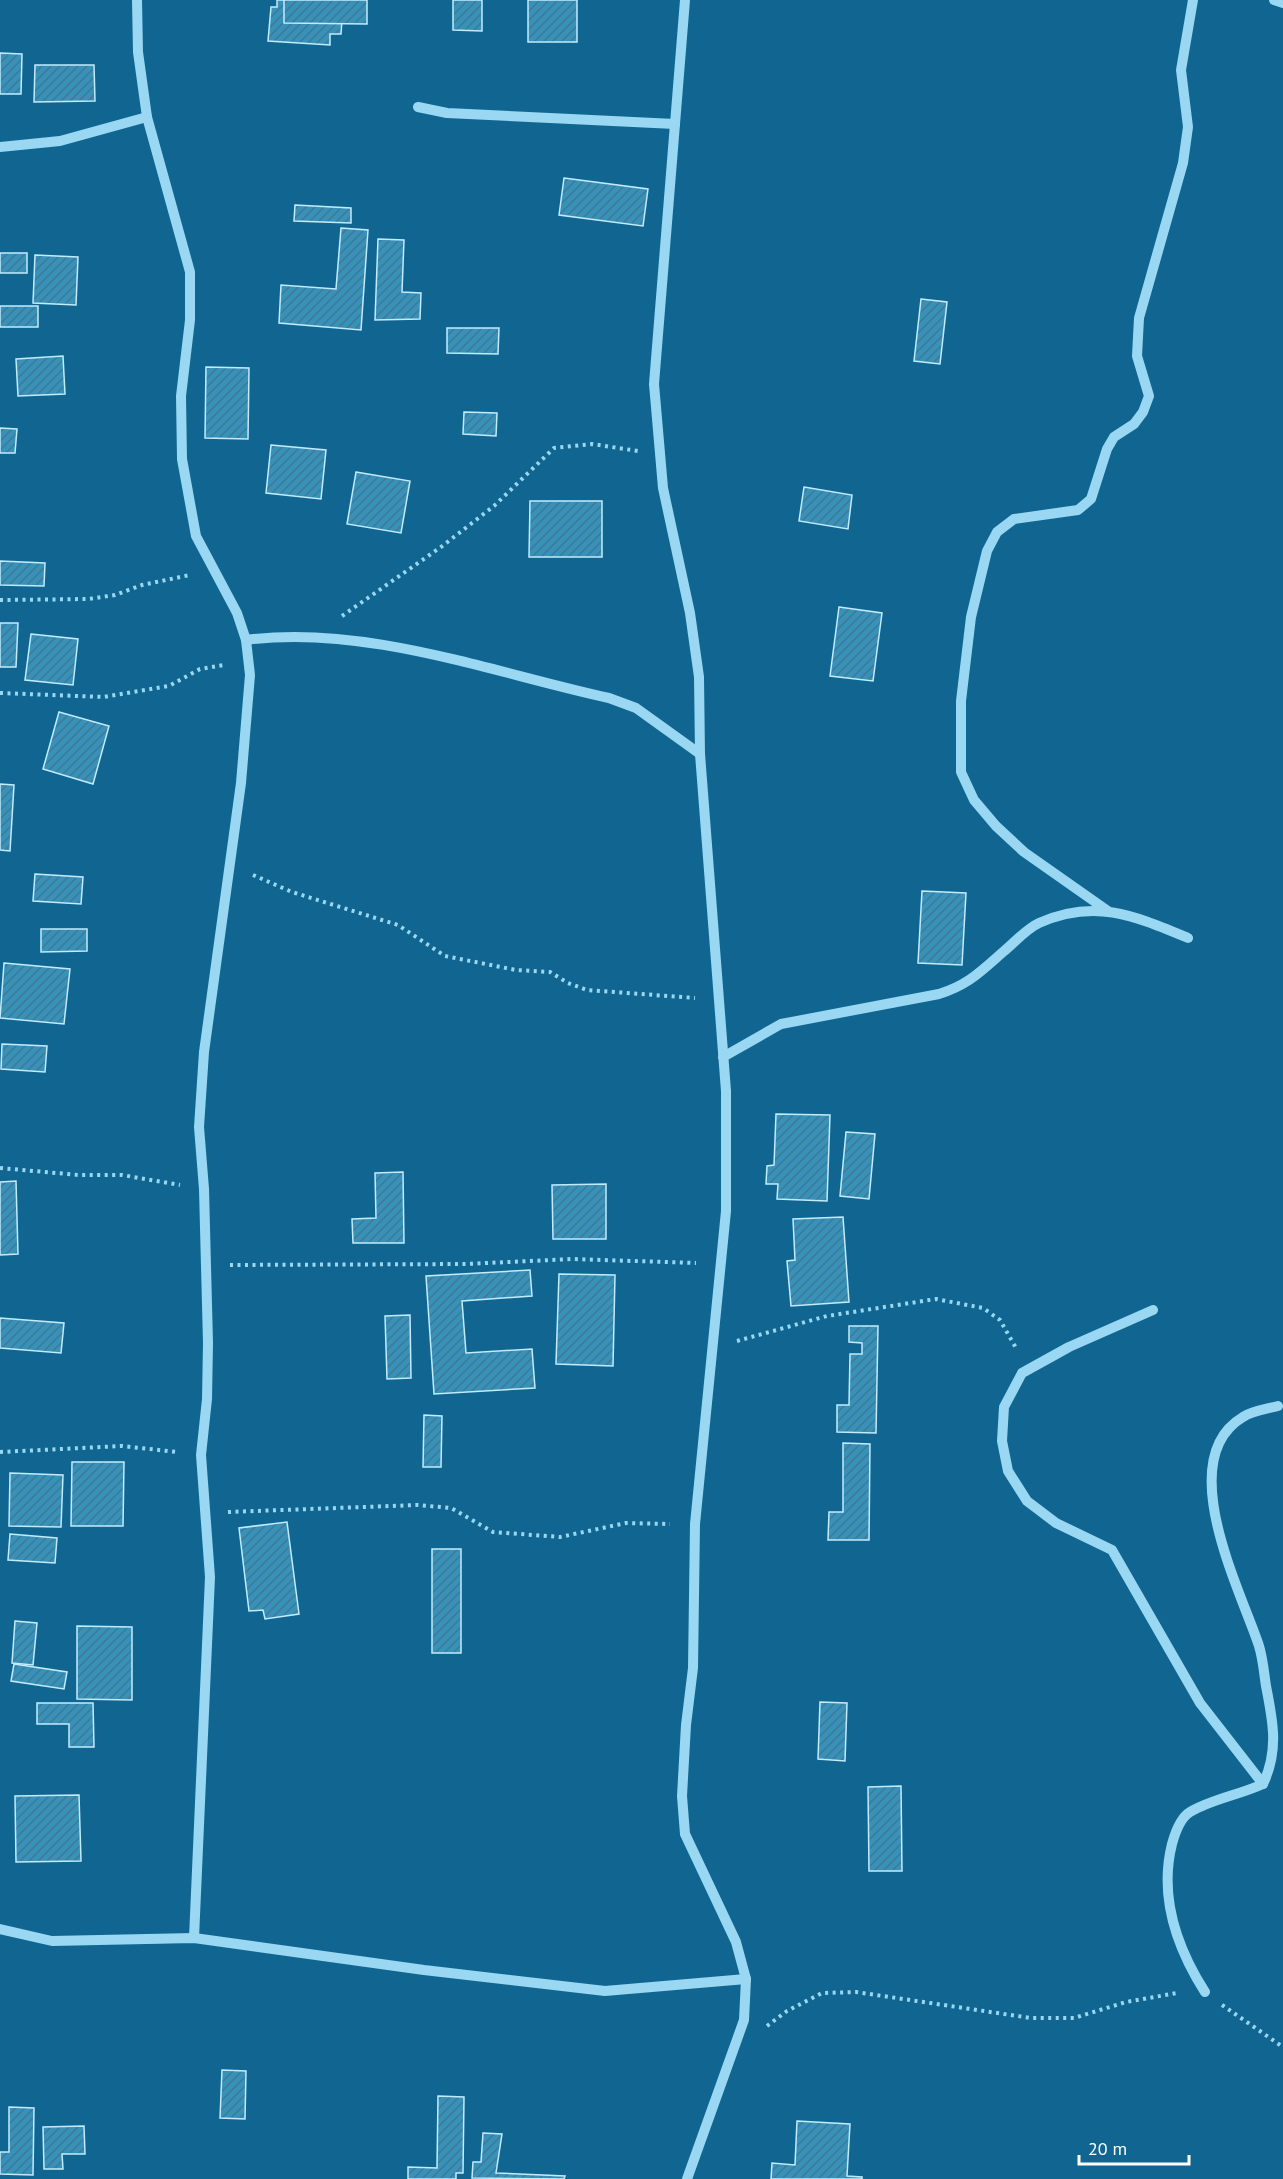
<svg xmlns="http://www.w3.org/2000/svg" width="1283" height="2179" font-family="'PT Sans',sans-serif">
<style>
.building{fill:url(#building-hatch);stroke:#c1ebfe;stroke-width:1.5}
.lines{fill:none;stroke-linecap:round;stroke-linejoin:round}
.path{stroke:#99d7f3;stroke-width:4;stroke-dasharray:3 4.5;stroke-linecap:butt}
.minor{stroke:#99d7f3;stroke-width:10}
</style>
<defs>
<pattern id="building-hatch" width="6" height="6" patternUnits="userSpaceOnUse" patternTransform="scale(1.5)"><rect width="6" height="6" fill="#3891b9"/><path d="M-1 1l2-2M0 6l6-6M5 7l2-2" fill="none" stroke="#3f7993"/></pattern>
</defs>
<rect width="100%" height="100%" fill="#106690"/>
<g class="building">
<polygon points="277,0 350,0 350,6 343,5 341,34 330,34 330,45 268,41 271,7 277,7"/>
<polygon points="284,0 367,0 367,24 284,23"/>
<polygon points="453,0 482,0 482,31 453,30"/>
<rect x="528" y="0" width="49" height="42"/>
<polygon points="0,53 22,54 21,94 0,94"/>
<polygon points="35,65 94,65 95,101 34,102"/>
<polygon points="564,178 648,189 643,226 559,215"/>
<polygon points="295,205 351,208 351,223 294,221"/>
<polygon points="341,228 368,230 361,330 279,323 281,285 336,289"/>
<polygon points="378,239 404,240 402,292 421,293 420,319 375,320"/>
<rect x="0" y="253" width="27" height="20"/>
<polygon points="35,255 78,257 76,305 33,303"/>
<polygon points="921,299 947,302 940,364 914,361"/>
<rect x="0" y="306" width="38" height="21"/>
<polygon points="447,328 499,328 498,354 447,353"/>
<polygon points="63,356 65,394 18,396 16,359"/>
<polygon points="206,367 249,368 248,439 205,438"/>
<polygon points="464,412 497,413 496,436 463,434"/>
<polygon points="0,428 17,429 15,453 0,453"/>
<polygon points="271,445 326,450 321,499 266,493"/>
<polygon points="356,472 410,481 401,533 347,524"/>
<polygon points="804,487 852,495 848,529 799,521"/>
<polygon points="530,501 602,501 602,557 529,557"/>
<polygon points="0,561 45,563 44,586 0,585"/>
<polygon points="839,607 882,613 873,681 830,676"/>
<polygon points="0,623 18,623 16,667 0,667"/>
<polygon points="31,634 78,639 73,685 25,680"/>
<polygon points="59,712 109,726 93,784 43,769"/>
<polygon points="0,784 14,785 10,851 0,850"/>
<polygon points="35,874 83,877 81,904 33,901"/>
<polygon points="922,891 966,893 962,965 918,963"/>
<polygon points="41,929 87,929 87,951 41,952"/>
<polygon points="4,963 70,969 64,1024 0,1018"/>
<polygon points="2,1044 47,1046 45,1072 1,1069"/>
<polygon points="776,1114 830,1115 827,1201 777,1199 778,1184 766,1184 767,1166 774,1165"/>
<polygon points="846,1132 875,1134 869,1199 840,1196"/>
<polygon points="403,1172 404,1243 353,1243 352,1219 376,1218 375,1173"/>
<polygon points="16,1181 18,1254 0,1255 0,1182"/>
<polygon points="606,1184 606,1239 553,1239 552,1185"/>
<polygon points="843,1217 849,1302 791,1306 787,1261 795,1260 793,1219"/>
<polygon points="530,1270 532,1296 462,1301 466,1353 532,1349 535,1388 434,1394 426,1276"/>
<polygon points="559,1274 615,1275 613,1366 556,1364"/>
<polygon points="410,1315 411,1378 387,1379 385,1316"/>
<polygon points="0,1318 64,1323 61,1353 0,1348"/>
<polygon points="849,1326 878,1326 876,1433 837,1432 837,1405 849,1405 850,1354 862,1354 862,1343 849,1342"/>
<polygon points="424,1415 442,1416 441,1467 423,1467"/>
<polygon points="843,1443 870,1444 869,1540 828,1540 829,1512 843,1512"/>
<polygon points="72,1462 124,1462 123,1526 71,1526"/>
<polygon points="10,1473 63,1475 61,1527 9,1526"/>
<polygon points="287,1522 299,1614 265,1619 263,1610 249,1611 239,1528"/>
<polygon points="10,1534 57,1538 55,1563 8,1560"/>
<rect x="432" y="1549" width="29" height="104"/>
<polygon points="15,1621 37,1623 33,1665 12,1663"/>
<polygon points="77,1626 132,1627 132,1700 77,1699"/>
<polygon points="14,1664 67,1672 64,1689 11,1681"/>
<polygon points="820,1702 847,1703 845,1761 818,1759"/>
<polygon points="37,1703 93,1703 94,1747 69,1747 69,1724 37,1724"/>
<polygon points="901,1786 902,1871 869,1871 868,1787"/>
<polygon points="79,1795 81,1861 16,1862 15,1796"/>
<polygon points="222,2070 246,2071 245,2119 220,2118"/>
<polygon points="438,2096 464,2097 463,2173 456,2173 456,2179 408,2179 408,2167 437,2168"/>
<polygon points="9,2107 34,2108 33,2175 0,2174 0,2152 9,2152"/>
<polygon points="797,2121 850,2124 847,2176 862,2177 862,2179 771,2179 772,2163 795,2165"/>
<polygon points="84,2126 85,2154 62,2154 63,2169 44,2169 43,2127"/>
<polygon points="483,2133 502,2134 496,2173 565,2176 564,2179 472,2178 473,2162 481,2162"/>
</g>
<g class="lines">
<g class="path">
<polyline points="0,600 89,599 115,595 142,585 190,575"/>
<polyline points="342,616 441,547 494,506 554,448 592,444 638,451"/>
<polyline points="0,693 104,697 169,686 200,669 224,665"/>
<polyline points="253,875 292,892 398,925 445,956 516,970 550,972 568,983 587,990 695,998"/>
<polyline points="0,1168 79,1175 122,1175 180,1185"/>
<polyline points="230,1265 466,1264 572,1259 696,1263"/>
<polyline points="737,1341 827,1316 936,1299 983,1308 1000,1320 1016,1348"/>
<polyline points="0,1452 122,1446 177,1452"/>
<polyline points="228,1512 418,1505 451,1508 493,1532 560,1537 626,1523 670,1524"/>
<polyline points="1222,2005 1283,2047"/>
<polyline points="767,2026 787,2011 822,1993 856,1992 1031,2018 1074,2018 1126,2002 1177,1993"/>
</g>
<g class="minor">
<polyline points="137,0 138,52 147,117 190,272 190,320 181,396 182,459 196,536 237,613 246,640 250,675 241,783 204,1052 199,1127 204,1189 208,1343 207,1399 201,1455 210,1577 194,1938"/>
<polyline points="685,0 654,384 663,488 690,613 699,677 700,754 726,1091 726,1211 695,1524 693,1668 686,1725 682,1796 685,1834 736,1942 746,1979 744,2020 687,2179"/>
<polyline points="1274,0 1283,3"/>
<polyline points="418,107 447,113 675,124"/>
<polyline points="0,147 60,141 147,117"/>
<path d="M246,640C364,624 494,673 609,698L636,708L700,754"/>
<polyline points="1108,911 1024,852 996,826 974,800 961,772 961,701 971,617 987,551 997,532 1014,519 1078,510 1091,499 1107,449 1114,437 1134,424 1143,412 1149,396 1137,356 1139,318 1183,163 1188,127 1181,70 1193,0"/>
<path d="M723,1057L781,1024L939,994C968,985 980,972 1003,952C1014,943 1026,929 1039,923C1095,898 1135,916 1188,938"/>
<polyline points="1153,1310 1069,1347 1022,1373 1004,1407 1002,1441 1008,1471 1027,1501 1056,1523 1112,1550 1200,1703 1263,1784"/>
<polyline points="0,1929 52,1941 194,1938 424,1970 605,1991 746,1979"/>
<path d="M1205,1992C1177,1948 1159,1896 1172,1844C1175,1833 1180,1818 1190,1812C1212,1799 1239,1795 1263,1784C1279,1751 1273,1721 1266,1686C1264,1673 1263,1659 1259,1646C1241,1591 1172,1459 1243,1417C1252,1411 1267,1409 1278,1406"/>
</g>
</g>
<path d="M1079 2155v9h110v-9" fill="none" stroke="#ffffff" stroke-width="3"/>
<text x="1088" y="2155" font-size="18" fill="#ffffff" stroke="#106690" stroke-width="4.5" paint-order="stroke">20 m</text>
</svg>
